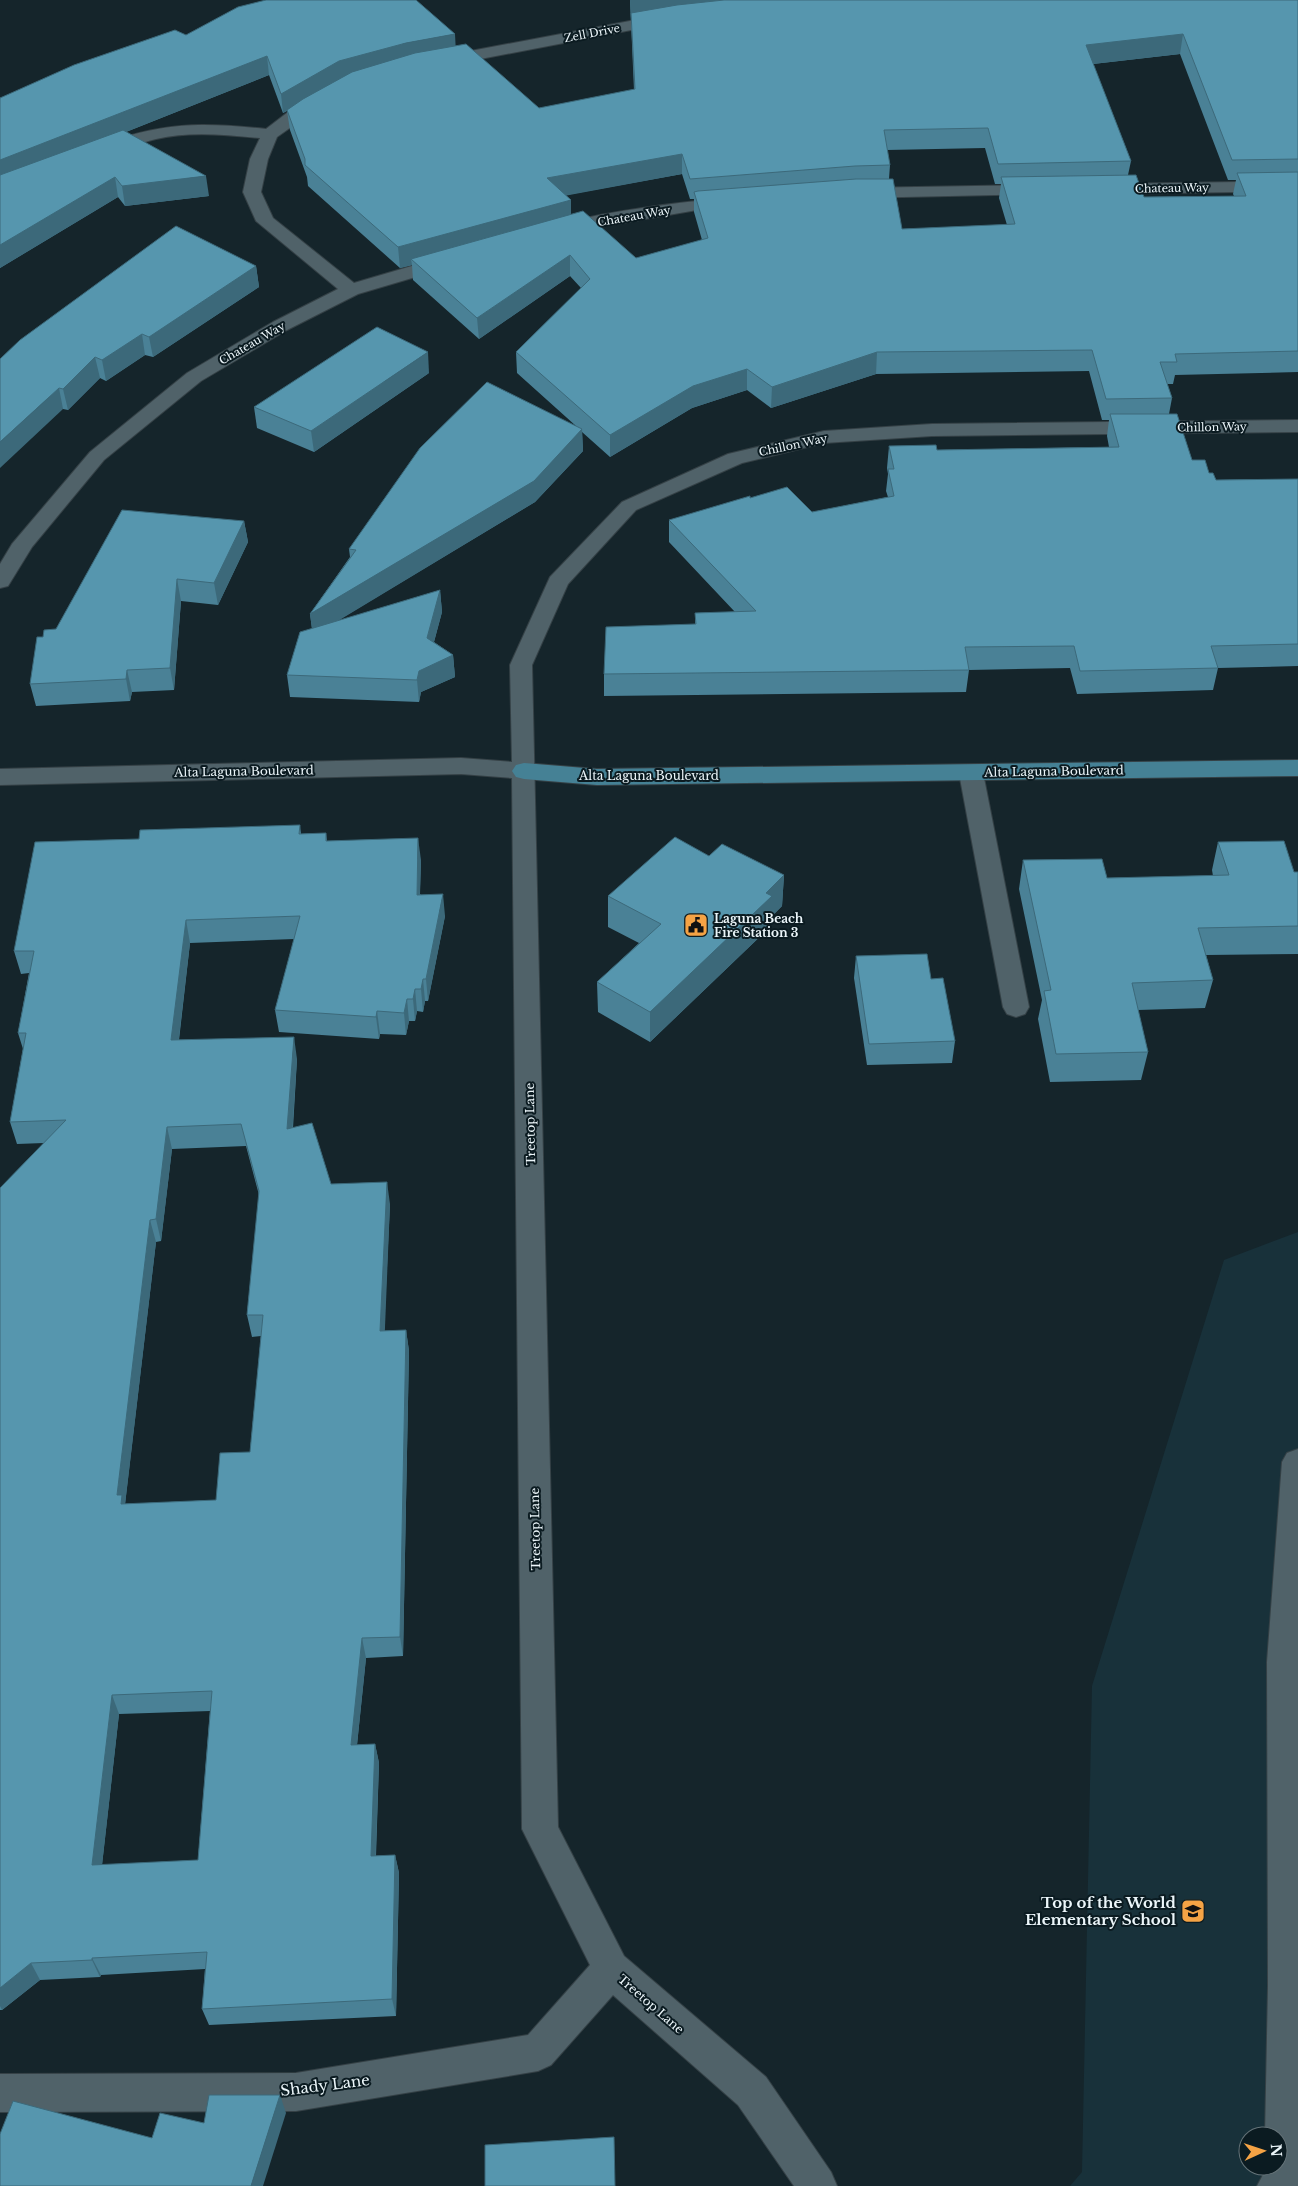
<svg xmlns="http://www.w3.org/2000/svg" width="1298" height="2186" font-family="'Libre Baskerville',serif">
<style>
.built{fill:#18313a;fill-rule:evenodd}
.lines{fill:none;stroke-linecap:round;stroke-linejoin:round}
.minor-casing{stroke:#354146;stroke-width:2}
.major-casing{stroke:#354146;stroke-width:2}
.minor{fill:#506269;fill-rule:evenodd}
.major{fill:#458195;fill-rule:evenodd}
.wall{fill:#4a8196;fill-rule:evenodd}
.shaded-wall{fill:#3c697a}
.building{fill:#5696ae;stroke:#3c697a;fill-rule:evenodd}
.labels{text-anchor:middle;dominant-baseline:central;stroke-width:4;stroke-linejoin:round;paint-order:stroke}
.far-street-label{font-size:11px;fill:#ecf6fa;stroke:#0b1b21}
.street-label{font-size:12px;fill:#ecf6fa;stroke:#0b1b21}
.poi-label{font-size:12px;font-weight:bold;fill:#ecf6fa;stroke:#0b1b21;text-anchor:start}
.near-poi-label{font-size:15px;font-weight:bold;fill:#ecf6fa;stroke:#0b1b21;text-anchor:end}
.near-street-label{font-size:15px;fill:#ecf6fa;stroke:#0b1b21}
</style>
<rect width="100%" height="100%" fill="#15252b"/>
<path class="built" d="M1298,1232V2186H1070L1082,2172L1092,1686L1224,1260ZM1248,2136H1278V2166H1248Z"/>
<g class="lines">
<g class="minor-casing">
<g id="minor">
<polygon points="667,14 673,16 675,19 673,22 444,66 438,64 436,61 438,58 444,56"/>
<path d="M320,96L326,97L328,101L277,137L268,159L261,192L273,218L354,283L449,255L456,257L458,261L456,265L358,294L287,330L201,381L104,460L32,547L8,586L0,588V564L12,544L90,452L187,373L273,322L338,289L256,221L243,192L250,159L260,138C225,135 190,131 156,139C138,143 122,151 104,155L98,154L95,150L98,146C161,122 201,122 266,129L292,109Z"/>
<polygon points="1298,181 1298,191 1105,194 1099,193 1096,189 1099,185 1105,184"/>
<polygon points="1037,185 1043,186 1046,190 1043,194 857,198 851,197 848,193 851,189 857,188"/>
<path d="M732,198L738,199L741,203L738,207L697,210L582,230L560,236L554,235L551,231C562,215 706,199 732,198Z"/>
<polygon points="1298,420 1298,432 932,436 824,443 742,463 636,510 568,584 532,665 558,1827 624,1956 766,2077 831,2172 837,2186 794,2186 738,2105 613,1995 551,2065 538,2071 296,2111 0,2112 0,2074 296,2073 528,2035 590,1965 522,1829 512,778 461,774 0,785 0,769 461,758 512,762 510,665 550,577 622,502 728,454 824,431 932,424"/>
<polygon points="971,765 979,767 983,773 1029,1007 1025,1014 1016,1017 1007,1014 1003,1007 959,773 963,767"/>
<polygon points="1298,1449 1298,2186 1257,2186 1265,2171 1265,2166 1278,2166 1278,2136 1265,2136 1268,1986 1267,1662 1282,1462 1287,1453"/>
</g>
</g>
<g class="major-casing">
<polygon id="major" points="1298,760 1298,776 597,785 524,779 516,777 512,771 516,765 524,763 597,769"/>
</g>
<use href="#minor" class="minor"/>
<use href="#major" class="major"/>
</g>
<g class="wall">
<path d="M630,0H1298V372L1175,375L1173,384H1167L1172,398L1169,414L1192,460L1209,473L1216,480L1298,479V666L1218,668L1213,690L1077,694L1070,668L969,670L966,692L604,696V674L695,624V613L735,612L669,542V520L750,498L812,512L888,497L886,491L888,474L887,468L889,446L937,450L1109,447L1107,436L1109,420H1102L1089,371L876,374L771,408L747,390L692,408L610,457L582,432L583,451L535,502L337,621L440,590L442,612L434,642L453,655L455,677L421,692L419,702L290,697L287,675L312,629L310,614L350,557L349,549L576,426L517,373L516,352L581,288L570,276L479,339L413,280L412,265L400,268L308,186L307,177L290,130L287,111L283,113L269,75L126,132L209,196L125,206L118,197L0,268V98L186,35L455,46L539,108L634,90ZM1180,54L1228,180H1236L1233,194L1234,196L1144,197L1128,175L1131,161L1093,64ZM985,148L995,184H1001L999,198L1007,225L902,229L889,179L890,165L887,150ZM682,174L690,199H694V212L702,240L636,258L571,214L566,195Z"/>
<polygon points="256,266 259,287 153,357 145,355 106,381 100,378 68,410 63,409 0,359"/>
<polygon points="429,373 314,452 257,428 254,407"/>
<polygon points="244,521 248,542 218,605 181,601 174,690 132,692 130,701 36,706 30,684 43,637"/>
<path d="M300,825L301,834L326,833L327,841L421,860L420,894L445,916L428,1001H425L423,1012L417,1011L415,1021H409L406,1035L380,1034L379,1039L279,1032L275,1010L294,939L190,943L179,1040L297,1059L293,1128L331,1184L390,1204L384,1331L406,1330L409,1351L403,1656L366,1658L357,1745L375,1744L379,1763L376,1856L395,1855L399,1873L396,2016L209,2025L202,2009L205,1969L101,1975L100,1977L40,1980L2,2010H0V1188L44,1143L17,1144L10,1122L23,1049L18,1033L29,973L21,974L14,951L139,839ZM246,1146L259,1195L247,1315L252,1337L261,1336L250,1452L216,1500L125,1504L156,1242L161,1241L172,1149ZM210,1711L198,1860L102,1865L119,1714Z"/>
<polygon points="1218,842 1294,872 1298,872 1298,954 1206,955 1213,980 1205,1008 1138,1010 1148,1052 1141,1080 1050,1082 1038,1019 1042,1000 1019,889 1023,860 1107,878 1213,876 1212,870"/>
<polygon points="709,856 784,875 782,906 771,917 770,927 650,1042 598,1012 597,982 639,943 608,927 608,896"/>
<polygon points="856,956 931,979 955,1041 952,1063 867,1065 854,978"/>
</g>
<g class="shaded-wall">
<polygon points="630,0 728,0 631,19"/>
<polygon points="455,34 456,53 341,80 283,113 281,94 339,61 406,43"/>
<polygon points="1183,34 1180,54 1084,65 1086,45"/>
<polygon points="267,56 269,75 0,182 0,160"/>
<polygon points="682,154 682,174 548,199 547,178"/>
<polygon points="206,176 209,196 125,206 122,186"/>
<polygon points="115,177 118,197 0,268 0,245"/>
<polygon points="571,200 571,220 411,259 412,265 400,268 398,247"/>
<polygon points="570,255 570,276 479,339 477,318"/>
<polygon points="256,266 259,287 153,357 149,337"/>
<polygon points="142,334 145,355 106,381 102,360"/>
<polygon points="428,352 429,373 314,452 311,431"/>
<polygon points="877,352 876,374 771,408 772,387"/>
<polygon points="95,357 100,378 68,410 63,389"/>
<polygon points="747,369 747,390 692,408 610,457 610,435 693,386"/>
<polygon points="59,388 63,409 0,468 0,442"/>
<polygon points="582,429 583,451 535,502 313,636 310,614"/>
<polygon points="244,521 248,542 218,605 214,583"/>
<polygon points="177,579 181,601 174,690 170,668"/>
<polygon points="440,590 442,612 429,660 427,638"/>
<polygon points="453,655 455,677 421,692 419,702 417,680 419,671"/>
<polygon points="127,670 132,692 130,701 126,679"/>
<polygon points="418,838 421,860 419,917 417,895"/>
<polygon points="784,875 782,906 771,917 770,927 650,1042 650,1012 766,893"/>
<polygon points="443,894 445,916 428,1001 426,979"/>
<polygon points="186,920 190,943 176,1063 171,1040"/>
<polygon points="423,979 425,1001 423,1012 421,989"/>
<polygon points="415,989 417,1011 415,1021 413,999"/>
<polygon points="407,999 409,1021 406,1035 404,1013"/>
<polygon points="377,1011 380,1034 379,1039 376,1017"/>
<polygon points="294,1037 297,1059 291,1151 287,1129"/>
<polygon points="167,1127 172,1149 161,1241 156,1219"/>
<polygon points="387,1182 390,1204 384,1352 380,1331"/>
<polygon points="150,1220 156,1242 125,1505 127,1525 117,1495"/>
<polygon points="406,1330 409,1351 403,1656 400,1637"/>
<polygon points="362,1638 366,1658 355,1764 351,1745"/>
<polygon points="112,1695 119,1714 100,1883 92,1865"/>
<polygon points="375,1744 379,1763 375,1874 371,1856"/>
<polygon points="395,1855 399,1873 396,2016 392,1999"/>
<polygon points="92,1958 101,1975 100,1977 92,1960"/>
<polygon points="31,1963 40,1980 2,2010 0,2006 0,1988"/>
<polygon points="280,2095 286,2113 263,2186 251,2186"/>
</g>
<g class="building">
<polygon points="266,0 416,0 455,34 406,43 339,61 281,94 267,56 0,160 0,98 74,65 175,30 186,35 238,7"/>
<polygon points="724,0 1298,0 1298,159 1232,160 1183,34 1086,45 1131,161 998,164 988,128 884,130 890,165 855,166 690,179 682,154 547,178 571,200 398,247 305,165 305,159 287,110 303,99 352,72 415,53 466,44 539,108 635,89 631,13 677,5"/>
<polygon points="123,130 206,176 122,186 115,177 0,245 0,175"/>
<polygon points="1298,172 1298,351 1175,354 1177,362 1160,362 1172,398 1106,399 1092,350 877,352 772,387 747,369 693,386 610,435 516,352 590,279 570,255 477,318 411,259 583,211 636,258 708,238 694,192 698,191 856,179 893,179 902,229 1015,224 1001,177 1136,175 1144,197 1246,196 1237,173"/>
<polygon points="176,226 256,266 149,337 142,334 102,360 95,357 63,389 59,388 0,442 0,359 20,340"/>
<polygon points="377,327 428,352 311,431 254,407"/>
<polygon points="487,382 582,429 534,481 310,614 356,550 349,549 420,448"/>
<polygon points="1110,414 1177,414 1192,460 1205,460 1209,473 1213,473 1216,480 1298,479 1298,644 1211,646 1218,668 1080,671 1074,646 965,647 969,670 604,674 606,627 696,624 695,613 756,611 669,520 750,496 750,498 787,487 812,512 894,496 888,469 894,469 889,446 936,445 937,450 1119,447"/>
<polygon points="122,510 244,521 214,583 177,579 170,668 127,670 126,679 30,684 37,637 43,637 44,630 56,629"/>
<polygon points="440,590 427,638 453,655 419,671 417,680 287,675 300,632"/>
<path d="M300,825L299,834L326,833V841L418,838L417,895L443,894L426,979H423L421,989H415L413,999H407L404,1013L377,1011L376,1017L275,1010L300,916L186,920L171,1040L294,1037L287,1129L312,1123L331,1184L387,1182L380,1331L406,1330L400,1637L362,1638L351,1745L375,1744L371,1856L395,1855L392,1999L202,2009L207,1952L92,1958V1960L31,1963L0,1988V1188L66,1120L10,1122L26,1033H18L34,951H14L35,842L139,839L140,830ZM241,1124L259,1191L247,1315H263L250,1452L220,1453L216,1500L121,1504L122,1495H117L150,1220L156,1219L167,1127ZM212,1691L198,1860L92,1865L112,1695Z"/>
<polygon points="675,837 709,856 722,844 784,875 766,893 772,896 650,1012 597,982 661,924 608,896"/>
<polygon points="1284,841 1294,872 1298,872 1298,926 1198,928 1213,980 1132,983 1148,1052 1056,1054 1044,991 1051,990 1023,860 1102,859 1107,878 1229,875 1218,842"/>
<polygon points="927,954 931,979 943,978 955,1041 869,1044 856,956"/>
<polygon points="209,2095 280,2095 251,2186 0,2186 0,2134 13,2101 152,2138 160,2113 204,2123"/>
<polygon points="614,2137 615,2186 485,2186 485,2145"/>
</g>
<defs>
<g id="civic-square" transform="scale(1.25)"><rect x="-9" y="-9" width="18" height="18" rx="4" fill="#f5a345" stroke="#0b1b21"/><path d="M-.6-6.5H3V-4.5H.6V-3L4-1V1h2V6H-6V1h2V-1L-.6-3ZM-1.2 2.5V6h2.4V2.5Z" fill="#111"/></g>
<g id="school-square" transform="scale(1.25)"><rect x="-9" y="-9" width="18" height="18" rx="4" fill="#f5a345" stroke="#0b1b21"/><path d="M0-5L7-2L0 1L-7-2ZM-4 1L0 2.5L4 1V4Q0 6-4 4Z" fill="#111"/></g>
</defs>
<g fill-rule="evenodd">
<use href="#civic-square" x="696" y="925"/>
<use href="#school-square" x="1193" y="1911"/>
</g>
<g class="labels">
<g class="far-street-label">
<text transform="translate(592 33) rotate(-11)">Zell Drive</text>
<text transform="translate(1172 188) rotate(-1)">Chateau Way</text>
<text transform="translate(634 216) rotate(-10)">Chateau Way</text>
<text transform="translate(252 343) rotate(-30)">Chateau Way</text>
<text transform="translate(1212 427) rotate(-1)">Chillon Way</text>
<text transform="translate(793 445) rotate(-12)">Chillon Way</text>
</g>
<g class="street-label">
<text transform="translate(244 771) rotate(-1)">Alta Laguna Boulevard</text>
<text transform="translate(1054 771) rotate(-1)">Alta Laguna Boulevard</text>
<text x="649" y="775">Alta Laguna Boulevard</text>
<text transform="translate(530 1124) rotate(-91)">Treetop Lane</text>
<text transform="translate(535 1529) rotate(-91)">Treetop Lane</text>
<text transform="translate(651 2004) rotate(41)">Treetop Lane</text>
</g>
<g class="poi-label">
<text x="714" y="918">Laguna Beach<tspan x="714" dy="14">Fire Station 3</tspan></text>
</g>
<g class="near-poi-label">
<text x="1176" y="1902">Top of the World<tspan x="1176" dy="17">Elementary School</tspan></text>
</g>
<g class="near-street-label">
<text transform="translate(325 2085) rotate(-7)">Shady Lane</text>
</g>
</g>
<g transform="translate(1263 2151) rotate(87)"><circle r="24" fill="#0b1b21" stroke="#657378"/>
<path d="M0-4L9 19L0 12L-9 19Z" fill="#f5a345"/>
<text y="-8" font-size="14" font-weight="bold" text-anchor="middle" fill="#ecf6fa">N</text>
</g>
</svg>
